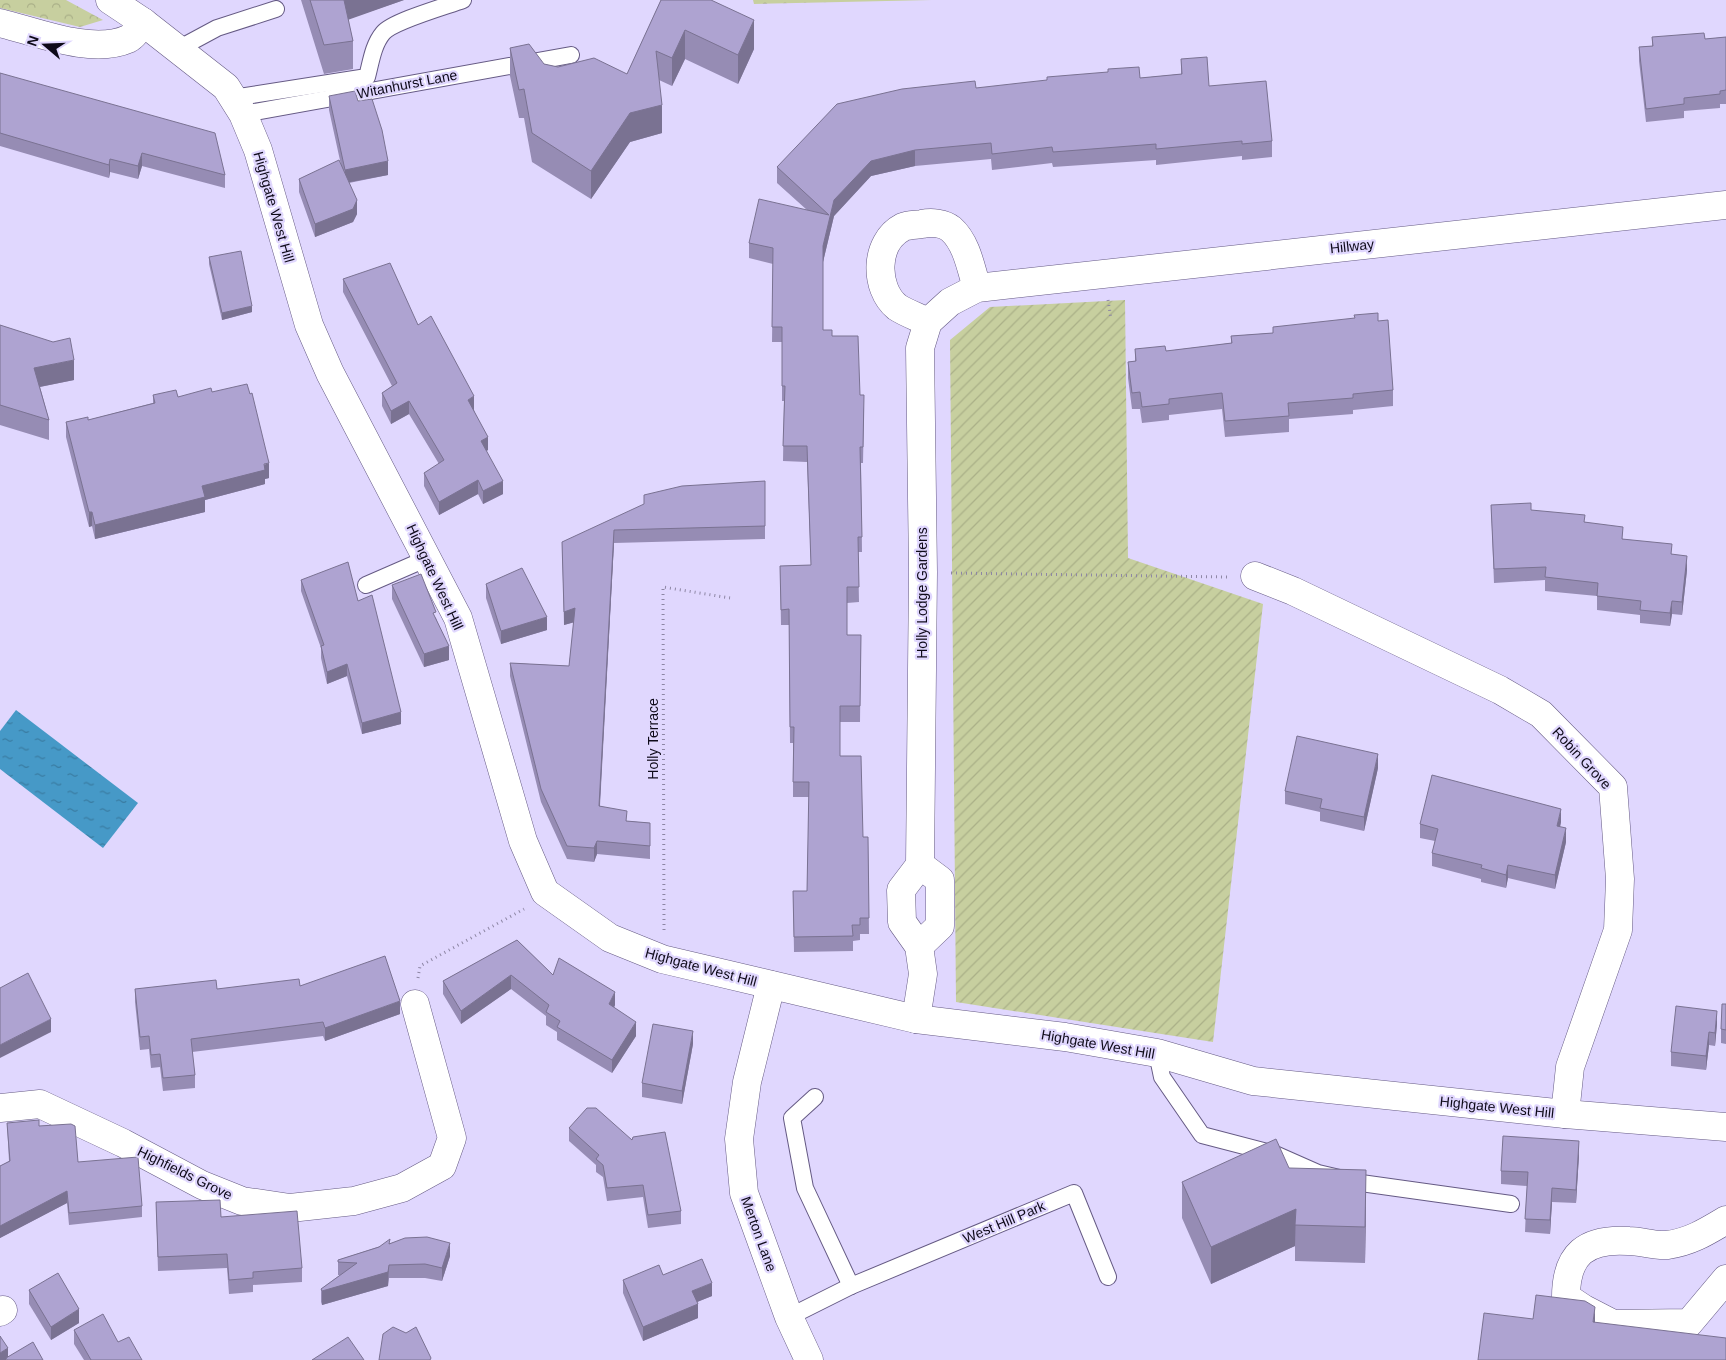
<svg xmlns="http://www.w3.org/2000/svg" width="1726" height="1360" font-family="Arial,sans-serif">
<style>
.cemetery{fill:url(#cemetery-stones)}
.park{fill:url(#park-crowns)}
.garden{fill:url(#garden-furrows)}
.water{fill:url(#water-ripples)}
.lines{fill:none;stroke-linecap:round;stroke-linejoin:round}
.lane-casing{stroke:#655a84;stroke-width:18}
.street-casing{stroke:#655a84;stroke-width:29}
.secondary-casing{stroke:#655a84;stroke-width:29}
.path{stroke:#8d86a4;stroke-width:3;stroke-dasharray:1 4;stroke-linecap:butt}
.lane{stroke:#fff;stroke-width:16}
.street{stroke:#fff;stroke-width:28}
.secondary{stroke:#fff;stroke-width:28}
.wall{fill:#968cb4}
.shaded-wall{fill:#7a7292}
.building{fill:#aea3d1;stroke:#7a7292}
.labels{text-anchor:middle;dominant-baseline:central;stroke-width:4.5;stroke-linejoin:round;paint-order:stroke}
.street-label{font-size:14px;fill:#0e0a19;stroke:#e0d7fe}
</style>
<defs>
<pattern id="cemetery-stones" width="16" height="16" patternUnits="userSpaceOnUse" patternTransform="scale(1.25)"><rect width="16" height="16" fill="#c7cf9f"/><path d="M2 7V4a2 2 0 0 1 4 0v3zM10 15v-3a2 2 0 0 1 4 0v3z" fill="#aab088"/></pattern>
<pattern id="park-crowns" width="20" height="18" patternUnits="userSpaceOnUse" patternTransform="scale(1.25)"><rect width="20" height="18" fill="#c7cf9f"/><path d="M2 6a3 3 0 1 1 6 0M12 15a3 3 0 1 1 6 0" fill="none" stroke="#aab088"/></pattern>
<pattern id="garden-furrows" width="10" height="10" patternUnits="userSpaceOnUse" patternTransform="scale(1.25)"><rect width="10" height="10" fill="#c7cf9f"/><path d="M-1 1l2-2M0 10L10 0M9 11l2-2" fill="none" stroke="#aab088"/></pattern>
<pattern id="water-ripples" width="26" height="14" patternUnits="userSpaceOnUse" patternTransform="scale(1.25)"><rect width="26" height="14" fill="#4699c7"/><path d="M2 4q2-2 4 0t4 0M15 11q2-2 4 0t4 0" fill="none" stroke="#397ba1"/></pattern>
</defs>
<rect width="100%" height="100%" fill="#e0d7fe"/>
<polygon class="cemetery" points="753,0 932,0 754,4"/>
<polygon class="park" points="0,0 66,0 103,20 80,27 0,8"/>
<polygon class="garden" points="1125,300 1128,558 1263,604 1213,1042 956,1002 950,340 990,307"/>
<polygon class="water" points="16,710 138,803 103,848 0,769 0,731"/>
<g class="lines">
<g class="lane-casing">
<g id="lane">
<polyline points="178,49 217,28 276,9"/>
<path d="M233,98L367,77C371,62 373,45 383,33C393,21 447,6 463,0"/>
<polyline points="243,114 571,55"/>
<polyline points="366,585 428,558"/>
<polyline points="1157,1053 1162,1077 1202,1135 1275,1154 1318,1173 1361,1183 1511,1204"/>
<polyline points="815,1097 792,1118 805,1188 851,1286"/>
<polyline points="789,1317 851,1286 1074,1193 1108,1277"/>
</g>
</g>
<g class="street-casing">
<g id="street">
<path d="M0,23C37,32 92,55 128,39C134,36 139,28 143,22"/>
<path d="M928,322C918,317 906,313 897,307C874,288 874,242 903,227C908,225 916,225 922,224C931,222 944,223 951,229C967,243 971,269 977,288"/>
<polyline points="1255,576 1293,591 1500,690 1541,714 1613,787 1620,879 1618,930 1570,1067 1565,1114"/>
<polyline points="919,946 940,926 940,880 920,865"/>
<polyline points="771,985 747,1082 739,1139 744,1193 789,1317 809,1360"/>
<polyline points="916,1019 923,974 919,946 902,922 901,890 920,865 923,572 920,348 928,322 950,302 977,288 1726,205"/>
<polyline points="0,1108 40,1104 123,1143 202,1185 242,1201 290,1208 354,1201 402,1188 442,1166 452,1138 415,1004"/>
<path d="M1726,1220C1706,1232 1690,1242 1667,1245C1654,1246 1641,1241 1629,1241C1586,1238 1566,1254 1566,1297L1584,1309L1613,1324L1689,1323L1726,1279"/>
<polyline points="0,1312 3,1310"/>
</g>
</g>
<g class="secondary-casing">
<polyline id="secondary" points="110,0 143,22 226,87 243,114 258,150 309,325 330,373 458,618 523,841 545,892 610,938 662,959 916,1019 1065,1037 1157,1053 1253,1081 1565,1114 1726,1127"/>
</g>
<g class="path">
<polyline points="1108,300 1111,319"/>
<polyline points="951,573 1227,577"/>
<polyline points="664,930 663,587 730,598"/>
<polyline points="418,978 420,966 524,909"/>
</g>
<use href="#lane" class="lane"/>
<use href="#street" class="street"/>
<use href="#secondary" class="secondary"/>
</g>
<g class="wall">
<polygon points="301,0 404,0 348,19 353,41 353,69 324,74"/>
<polygon points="661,0 754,49 738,84 685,59 672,86 659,80 662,133 630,142 591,199 532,162 524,118 519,118 510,76 510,48 544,64 558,67 627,74"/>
<polygon points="1652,37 1705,39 1726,37 1726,104 1720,104 1720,108 1684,111 1684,118 1646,122 1639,61 1639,47 1652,46"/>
<polygon points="1181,59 1209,86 1272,141 1272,157 1242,160 1242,156 1156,165 1156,160 1053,167 1052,163 992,170 991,159 915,166 871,176 834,216 823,262 823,330 832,336 860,395 864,410 863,463 861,463 862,552 858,552 859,602 847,603 847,635 861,635 860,722 840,722 840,756 863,837 868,837 869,934 860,934 860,940 853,941 853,951 794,952 793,891 807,891 809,797 793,797 793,743 790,743 789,625 781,625 780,566 811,565 807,462 783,461 784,401 782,401 782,342 772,342 773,264 749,258 749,243 807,210 777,183 777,167 976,88 1140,78 1181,74"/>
<polygon points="0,73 225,175 225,188 142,166 138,179 110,172 109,178 0,146"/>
<polygon points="329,96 358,101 388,175 349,183 357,214 353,222 315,237 299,192 299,179 341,165 329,110"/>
<polygon points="209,257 252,312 222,320 209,264"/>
<polygon points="343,279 418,325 474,410 488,450 486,451 503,494 483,504 478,494 439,515 424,486 424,473 439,464 409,414 391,424 382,406 382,393 392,386 343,292"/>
<polygon points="1378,321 1393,390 1393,406 1353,410 1353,414 1289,419 1289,432 1225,437 1222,409 1169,415 1169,420 1142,423 1140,409 1132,409 1128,378 1128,362 1135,361 1135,349 1166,351 1231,343 1231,336 1273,333 1273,327"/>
<polygon points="0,325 74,380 40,387 49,420 49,440 0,425"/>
<polygon points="212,392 269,478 265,479 265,484 205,500 205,512 95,539 92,526 89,527 66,437 66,422 88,420 153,403 153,395 178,397"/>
<polygon points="765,481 765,539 614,543 600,806 627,821 650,823 650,859 597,854 594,862 567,859 541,802 510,676 510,663 569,666 574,622 564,625 562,542"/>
<polygon points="1491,505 1585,522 1623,539 1672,554 1687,570 1682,615 1672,614 1670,626 1640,623 1640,615 1597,610 1597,596 1545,591 1545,580 1494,583"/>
<polygon points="301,580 358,601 401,724 362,734 347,676 327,684 321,658 321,648 301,591"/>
<polygon points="486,584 547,630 501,644 486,598"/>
<polygon points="392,585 436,618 449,660 424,667 392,599"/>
<polygon points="1378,768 1364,831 1320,821 1320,812 1285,804 1285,791"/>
<polygon points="1561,822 1560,827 1566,842 1555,889 1508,878 1506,888 1481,882 1481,879 1432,866 1432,853 1435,841 1420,838 1420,824"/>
<polygon points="517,940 553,975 615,1005 614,1008 636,1036 612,1073 557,1040 557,1032 546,1025 546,1016 511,989 461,1024 443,994 443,981"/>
<polygon points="300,986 400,1014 325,1041 323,1036 192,1052 195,1075 195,1088 163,1091 160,1067 151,1068 149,1049 140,1050 135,1002 135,989 217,989"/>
<polygon points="1726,1004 1726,1044 1721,1043 1721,1029"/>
<polygon points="1717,1024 1715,1046 1709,1045 1706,1070 1671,1066 1671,1052"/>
<polygon points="693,1044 682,1104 642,1097 642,1083"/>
<polygon points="7,1123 39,1126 78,1162 142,1206 142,1217 69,1225 67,1203 0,1238 0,1166 9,1161"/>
<polygon points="569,1128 681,1211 681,1224 648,1228 643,1197 607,1201 603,1177 596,1172 596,1165 569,1141"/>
<polygon points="1579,1155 1576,1203 1552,1202 1550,1234 1525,1232 1527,1186 1501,1184 1501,1171"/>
<polygon points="1289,1168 1366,1207 1365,1263 1295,1261 1295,1246 1211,1284 1182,1218 1182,1182"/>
<polygon points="156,1202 221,1217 302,1268 302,1282 253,1285 253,1292 229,1294 227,1268 158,1271"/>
<polygon points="390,1243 450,1256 442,1281 425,1278 389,1278 388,1286 322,1305 321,1302 321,1289 340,1275 338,1275 338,1260"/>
<polygon points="663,1275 712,1296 697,1302 698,1318 643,1341 623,1293 623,1280"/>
<polygon points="29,1290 79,1323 51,1340 29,1304"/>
<polygon points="74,1330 118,1342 142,1360 84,1360 74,1344"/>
</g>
<g class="shaded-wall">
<polygon points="342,0 404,0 342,22"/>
<polygon points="754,20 754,49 738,84 738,55"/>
<polygon points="685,30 685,59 672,86 672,58"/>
<polygon points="662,105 662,133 630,142 591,199 591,171 630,113"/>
<polygon points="915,150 915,166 871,176 834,216 823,262 823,246 834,200 871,161"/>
<polygon points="142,153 142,166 138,179 138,166"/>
<polygon points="110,159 110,172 109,178 109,165"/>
<polygon points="388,161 388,175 345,183 345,170"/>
<polygon points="357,200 357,214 353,222 315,237 315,224"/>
<polygon points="252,306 252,312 222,320 222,313"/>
<polygon points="74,360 74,380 34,388 34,368"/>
<polygon points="474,396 474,410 468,414 468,400"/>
<polygon points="409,401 409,414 391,424 391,411"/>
<polygon points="488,437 488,450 481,454 481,441"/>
<polygon points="269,463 269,478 265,479 265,484 205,500 205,512 95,539 95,525 202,486"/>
<polygon points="478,480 478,494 439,515 439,502"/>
<polygon points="503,481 503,494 483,504 483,491"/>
<polygon points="89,512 92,512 92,526 89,527"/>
<polygon points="614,530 614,543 599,819 599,806"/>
<polygon points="1687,556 1687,570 1682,615 1682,602"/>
<polygon points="1672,601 1672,614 1670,626 1670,613"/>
<polygon points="575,608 575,622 564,625 564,612"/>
<polygon points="547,617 547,630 501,644 501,631"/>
<polygon points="449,646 449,660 424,667 424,654"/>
<polygon points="347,664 347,676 327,684 327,672"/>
<polygon points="401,712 401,724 362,734 362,723"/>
<polygon points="1378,754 1378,768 1364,831 1364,817"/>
<polygon points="1561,809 1561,822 1557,840 1557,826"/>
<polygon points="1566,828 1566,842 1555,889 1555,875"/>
<polygon points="597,841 597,854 594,862 594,848"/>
<polygon points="1508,865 1508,878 1506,888 1506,875"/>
<polygon points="511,975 511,989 461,1024 461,1011"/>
<polygon points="615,992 615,1005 609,1017 609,1004"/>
<polygon points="400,1001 400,1014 325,1041 325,1028"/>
<polygon points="1717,1011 1717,1024 1715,1046 1715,1033"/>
<polygon points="51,1019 51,1032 0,1058 0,1045"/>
<polygon points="636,1022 636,1036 612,1073 612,1060"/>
<polygon points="693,1031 693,1044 682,1104 682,1091"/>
<polygon points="1709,1032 1709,1045 1706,1070 1706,1056"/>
<polygon points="1579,1141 1579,1155 1576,1203 1576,1190"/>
<polygon points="1366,1170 1366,1207 1365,1263 1365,1227"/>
<polygon points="1552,1188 1552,1202 1550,1234 1550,1220"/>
<polygon points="67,1191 67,1203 0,1238 0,1226"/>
<polygon points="1296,1209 1295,1246 1211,1284 1211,1247"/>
<polygon points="450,1243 450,1256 442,1281 442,1268"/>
<polygon points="389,1265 388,1286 322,1305 322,1291"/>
<polygon points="712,1283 712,1296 692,1304 692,1291"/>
<polygon points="698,1304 698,1318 643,1341 643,1327"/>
<polygon points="1595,1307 1595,1332 1593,1322"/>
<polygon points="79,1309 79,1323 51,1340 51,1327"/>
<polygon points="8,1348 8,1360 6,1358 6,1360 0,1360 0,1353"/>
</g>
<g class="building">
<polygon points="310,0 344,0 353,41 324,45"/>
<polygon points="661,0 711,0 754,20 738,55 685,30 672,58 656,51 662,105 630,113 591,171 532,133 524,89 519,90 510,48 529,44 544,64 558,67 594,58 627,74"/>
<polygon points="1704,33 1705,39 1726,37 1726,90 1720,91 1720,94 1684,98 1684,104 1646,109 1639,47 1653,46 1652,37"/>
<polygon points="1207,57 1209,86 1266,81 1272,141 1242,144 1242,141 1156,149 1156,144 1053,152 1052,147 992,154 991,143 915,150 871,161 834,200 823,246 823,330 832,330 832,336 858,336 860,395 864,395 863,447 860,447 862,537 858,537 859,587 847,587 847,635 861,635 860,706 840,706 840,756 861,756 863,837 868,837 869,918 860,918 860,925 852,925 853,936 794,937 793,891 807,891 809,782 793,782 794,727 790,727 789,609 781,610 780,566 811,565 807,446 783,446 785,386 782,386 782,327 772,327 773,248 749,243 759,199 829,215 777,167 837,104 902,89 975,81 976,88 1047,80 1047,77 1108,72 1108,69 1139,67 1140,78 1182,74 1181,59"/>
<polygon points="0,73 215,133 225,175 142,153 138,166 110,159 109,165 0,133"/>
<polygon points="355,91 358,101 372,99 382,130 388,161 345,170 329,96"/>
<polygon points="339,160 357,200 353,209 315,224 299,179"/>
<polygon points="241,251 252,306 222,313 209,257"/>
<polygon points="390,263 418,325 431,316 474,396 468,400 488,437 481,441 503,481 483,491 478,480 439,502 424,473 444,460 409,401 391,411 382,393 397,383 343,279"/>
<polygon points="1378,313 1378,321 1388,320 1393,390 1353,394 1353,398 1288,403 1289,416 1225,421 1222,393 1169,399 1169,404 1142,407 1140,392 1132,393 1128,362 1136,361 1135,349 1165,346 1166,351 1232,343 1231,336 1273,333 1273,327 1355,318 1354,315"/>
<polygon points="0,325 53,342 70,338 74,360 34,368 49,420 0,405"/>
<polygon points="247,384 250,394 252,393 269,463 264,464 265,470 202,486 205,497 95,525 92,512 89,512 66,422 88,417 88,420 155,403 153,395 176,390 178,397 211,388 212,392"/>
<polygon points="765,481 765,526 614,530 599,806 627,811 626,821 650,823 650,846 597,841 594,848 567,846 541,789 510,663 569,666 575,608 564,612 562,542 644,504 644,495 682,486"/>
<polygon points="1531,503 1531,510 1585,515 1584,522 1623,527 1622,539 1672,544 1671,554 1687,556 1682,602 1672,601 1670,613 1640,610 1641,601 1597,596 1598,583 1545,577 1546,567 1494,569 1491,505"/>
<polygon points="348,562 358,601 372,595 401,712 362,723 347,664 327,672 321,646 324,645 301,580"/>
<polygon points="522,568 547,617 501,631 486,584"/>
<polygon points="421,574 436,612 433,613 449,646 424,654 392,585"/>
<polygon points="1297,736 1378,754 1364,817 1320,808 1322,799 1285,791"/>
<polygon points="1432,775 1561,809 1557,826 1566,828 1555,875 1508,865 1506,875 1481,868 1482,865 1432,853 1438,829 1420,824"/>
<polygon points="517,940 553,975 559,958 615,992 609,1004 636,1022 612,1060 557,1027 560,1021 546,1012 549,1005 511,975 461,1011 443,981"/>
<polygon points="385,956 400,1001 325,1028 323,1022 191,1039 195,1075 163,1078 160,1054 151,1055 149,1036 140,1037 135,989 216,980 217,989 299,979 300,986"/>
<polygon points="28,973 51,1019 0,1045 0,988"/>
<polygon points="1722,1004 1726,1004 1726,1030 1721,1029"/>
<polygon points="1676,1006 1717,1011 1715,1033 1709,1032 1706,1056 1671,1052"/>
<polygon points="653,1024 693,1031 682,1091 642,1083"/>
<polygon points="587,1108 596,1108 632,1140 633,1137 665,1132 681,1211 648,1215 643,1185 607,1188 603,1165 596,1159 599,1155 569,1128"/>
<polygon points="39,1120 39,1126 71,1124 75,1126 78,1162 138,1157 142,1206 69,1213 67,1191 0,1226 0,1166 10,1161 7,1123"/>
<polygon points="1503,1136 1579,1141 1576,1190 1552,1188 1550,1220 1525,1219 1528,1172 1501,1171"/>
<polygon points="1276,1139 1289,1168 1366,1170 1365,1227 1295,1225 1296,1209 1211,1247 1182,1182"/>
<polygon points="220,1200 221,1217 297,1211 302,1268 253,1272 253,1278 229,1280 227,1254 158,1257 156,1202"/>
<polygon points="427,1237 450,1243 442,1268 425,1264 389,1265 388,1272 322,1291 321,1289 357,1263 338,1262 338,1260 379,1247 390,1239 389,1244 405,1238"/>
<polygon points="702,1259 712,1283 692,1291 698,1304 643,1327 623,1280 659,1265 663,1275"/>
<polygon points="58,1273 79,1309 51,1327 29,1290"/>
<polygon points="1536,1295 1585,1301 1595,1307 1593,1322 1726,1338 1726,1360 1478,1360 1484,1313 1533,1319"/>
<polygon points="103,1314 118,1342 129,1337 142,1360 91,1360 74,1330"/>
<polygon points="393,1327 406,1333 416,1327 431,1358 430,1360 379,1360 383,1334"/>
<polygon points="0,1336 8,1348 0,1353"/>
<polygon points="348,1337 364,1360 312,1360"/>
<polygon points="33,1342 43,1360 7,1360 6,1358"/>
</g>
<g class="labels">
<g class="street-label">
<text transform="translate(407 84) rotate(-11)">Witanhurst Lane</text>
<text transform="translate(274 207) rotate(74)">Highgate West Hill</text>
<text transform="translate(1352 246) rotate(-6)">Hillway</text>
<text transform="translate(435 577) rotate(65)">Highgate West Hill</text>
<text transform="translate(922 593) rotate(-90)">Holly Lodge Gardens</text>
<text transform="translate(653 739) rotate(-90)">Holly Terrace</text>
<text transform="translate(1582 758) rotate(47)">Robin Grove</text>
<text transform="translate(701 967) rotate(15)">Highgate West Hill</text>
<text transform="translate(1098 1044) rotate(10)">Highgate West Hill</text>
<text transform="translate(1497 1107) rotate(6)">Highgate West Hill</text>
<text transform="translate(185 1173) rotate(26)">Highfields Grove</text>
<text transform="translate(1004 1222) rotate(-23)">West Hill Park</text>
<text transform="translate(759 1234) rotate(70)">Merton Lane</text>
</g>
</g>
<g transform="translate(45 45) rotate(289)" stroke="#e0d7fe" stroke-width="4" paint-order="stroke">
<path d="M0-4L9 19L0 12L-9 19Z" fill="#0e0a19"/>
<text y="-8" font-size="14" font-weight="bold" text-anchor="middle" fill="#0e0a19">N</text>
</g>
</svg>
